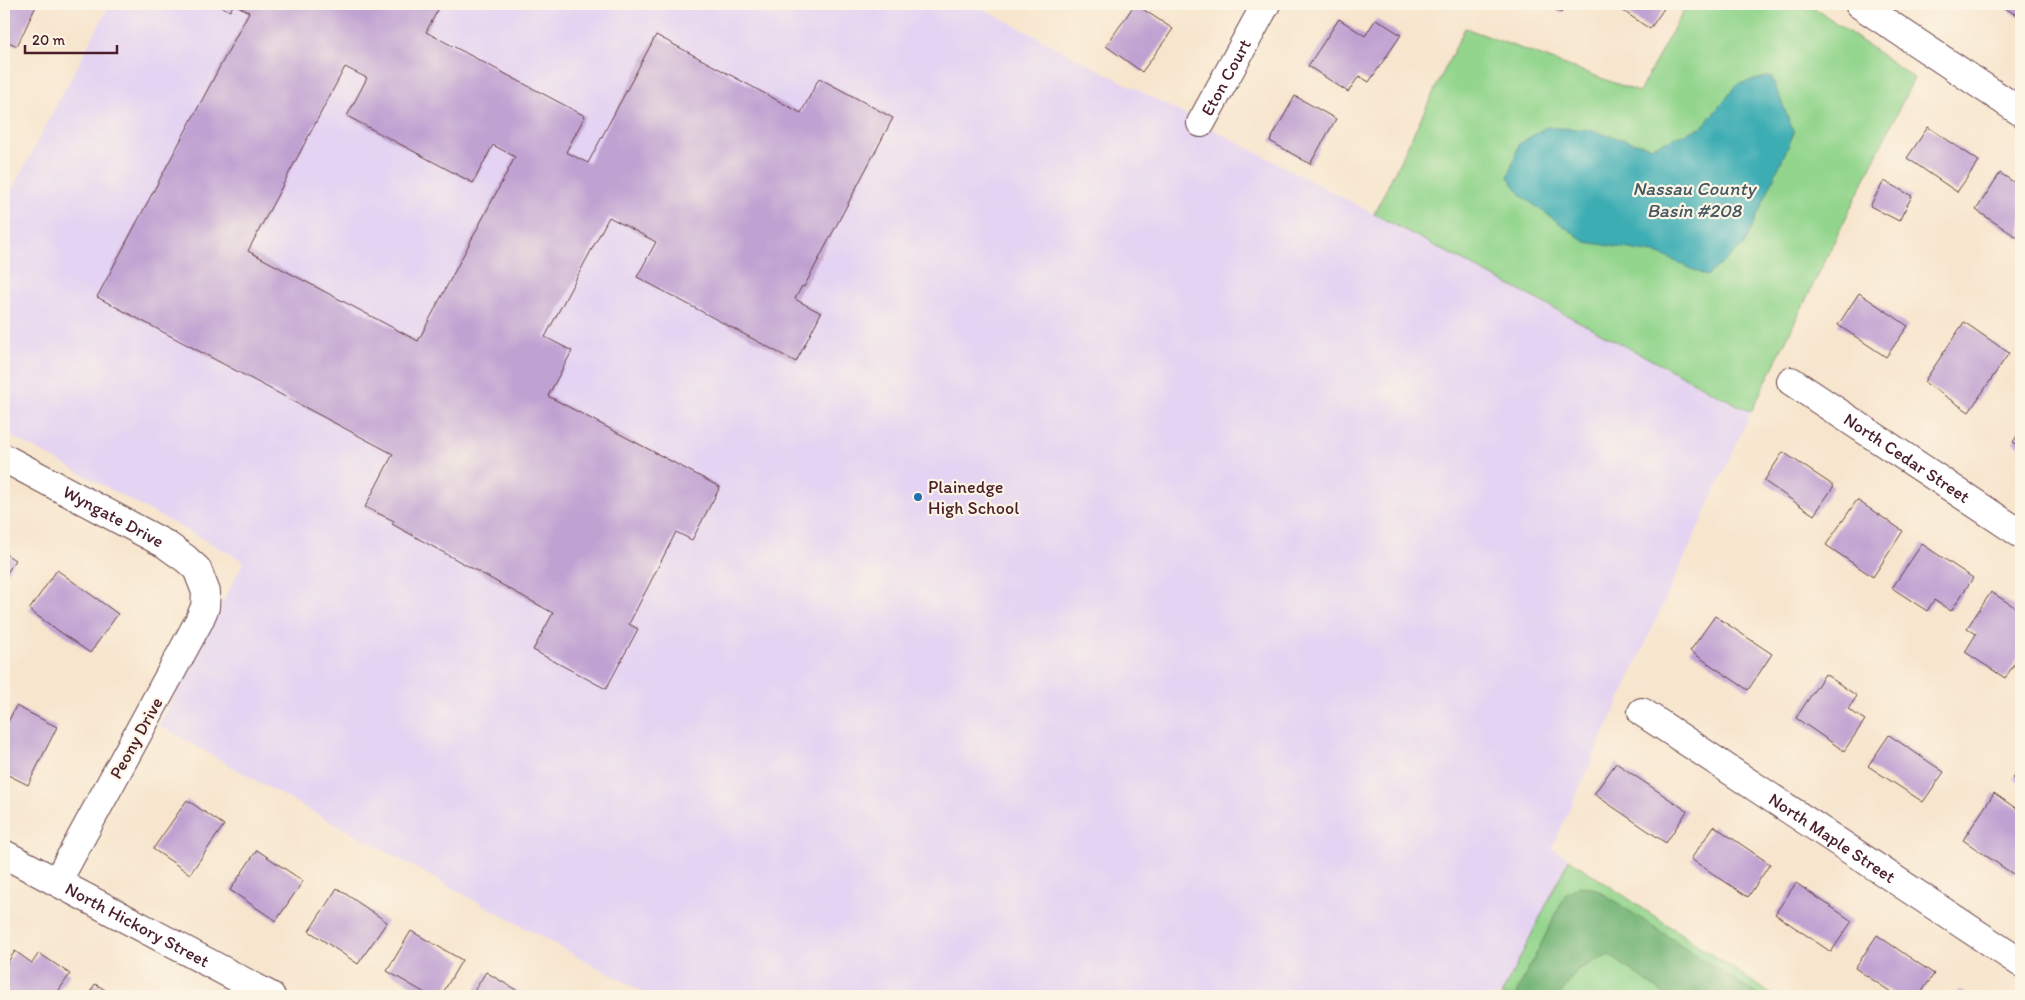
<svg xmlns="http://www.w3.org/2000/svg" width="2025" height="1000" font-family="Itim,sans-serif">
<style>
.built{fill:#e4d3f2}
.green{fill:#93d58d;stroke:#6e7a5c}
.forest{fill:#76b678;stroke:#606a52}
.water{fill:#3cadb4;stroke:#436670}
.building{fill:#c0a2d2;fill-rule:evenodd}
.lines{fill:none;stroke-linecap:round;stroke-linejoin:round}
.minor-casing{stroke:#643d43;stroke-width:30}
.minor{stroke:#fff;stroke-width:28}
.poi-dot{fill:#1f6fb2;stroke:#fcf5e5;stroke-width:2}
.labels{text-anchor:middle;dominant-baseline:central;stroke-width:4.5;stroke-linejoin:round;paint-order:stroke}
.street-label{font-size:18px;fill:#4a1f2b;stroke:#fcf5e5}
.poi-label{font-size:18px;fill:#4a1f2b;stroke:#fcf5e5;text-anchor:start}
.water-label{font-size:19px;font-style:italic;fill:#445862;stroke:#fcf5e5}
</style>
<rect width="100%" height="100%" fill="#fcf5e5"/>
<filter id="ink" filterUnits="userSpaceOnUse"><feTurbulence type="fractalNoise" baseFrequency=".02" numOctaves="2"/><feDisplacementMap in="SourceGraphic" scale="10" xChannelSelector="R" yChannelSelector="G"/><feConvolveMatrix kernelMatrix="1 2 1 2 8 2 1 2 1" color-interpolation-filters="sRGB"/></filter>
<filter id="wash" filterUnits="userSpaceOnUse"><feTurbulence type="fractalNoise" baseFrequency=".0096" numOctaves="4" result="noise"/><feDisplacementMap in="SourceGraphic" scale="20" xChannelSelector="R" yChannelSelector="G"/><feGaussianBlur stdDeviation="1.12" result="paint"/><feColorMatrix in="noise" values="0 0 0 0 0 0 0 0 0 0 0 0 0 0 0 0 0 1.4 0 .05"/><feComposite in="paint" operator="in"/></filter>
<g filter="url(#wash)">
<rect width="100%" height="100%" fill="#f7e5cd"/>
<polygon class="built" points="110,4 974,4 1751,412 1552,848 1569,859 1501,996 650,996 273,790 159,725 244,561 4,432 4,205"/>
<g class="green">
<polygon points="1687,4 1809,4 1914,78 1751,412 1374,214 1465,28 1639,92"/>
<polygon points="1569,859 1774,996 1501,996"/>
</g>
<polygon class="forest" points="1579,886 1596,889 1759,996 1667,996 1609,955 1578,969 1559,996 1515,996 1566,894"/>
<polygon class="water" points="1771,76 1794,133 1744,245 1707,276 1659,254 1586,242 1523,197 1508,177 1519,144 1546,127 1589,130 1651,147 1702,127 1738,84"/>
<g id="blocks">
<g class="building">
<polygon points="4,4 37,4 17,46 4,40"/>
<path d="M216,4H441L426,32L585,116L566,152L588,163L656,35L801,113L819,78L893,118L804,287L802,286L795,299L821,313L796,362L637,277L656,242L609,217L545,337L572,351L548,396L720,487L692,540L676,532L629,624L638,629L606,689L533,650L553,613L392,524L394,521L365,507L393,454L97,297L249,12L234,4L230,11ZM345,67L367,78L347,116L473,183L493,145L515,157L418,341L248,251Z"/>
<polygon points="1135,4 1173,29 1142,72 1106,46"/>
<polygon points="1547,4 1567,4 1561,13"/>
<polygon points="1613,4 1667,4 1650,29"/>
<polygon points="1999,4 2021,4 2021,18"/>
<polygon points="1339,19 1365,36 1376,19 1401,35 1369,82 1359,76 1348,92 1308,66"/>
<polygon points="1295,96 1336,119 1310,164 1270,141"/>
<polygon points="1928,127 1979,161 1957,192 1907,158"/>
<polygon points="2000,173 2021,187 2021,240 1976,210"/>
<polygon points="1884,181 1912,196 1899,221 1870,206"/>
<polygon points="1859,293 1908,326 1886,357 1838,325"/>
<polygon points="1964,322 2009,353 1969,412 1924,382"/>
<polygon points="2021,430 2021,447 2013,442"/>
<polygon points="1783,452 1834,486 1814,515 1764,481"/>
<polygon points="1857,500 1903,531 1873,577 1826,545"/>
<polygon points="1922,544 1973,578 1951,611 1934,600 1927,611 1892,588"/>
<polygon points="4,553 15,560 4,578"/>
<polygon points="57,570 118,614 90,653 29,610"/>
<polygon points="1991,592 2021,611 2021,654 2005,678 1965,652 1976,634 1967,628"/>
<polygon points="1715,616 1772,654 1748,690 1690,651"/>
<polygon points="1825,674 1857,696 1848,709 1865,720 1844,751 1796,718"/>
<polygon points="16,706 57,727 28,785 4,773 4,730"/>
<polygon points="1889,735 1944,772 1923,802 1868,766"/>
<polygon points="1616,763 1687,811 1666,843 1594,794"/>
<polygon points="2021,766 2021,784 2013,778"/>
<polygon points="1994,793 2021,812 2021,862 2013,874 1963,840"/>
<polygon points="187,800 224,825 190,874 153,849"/>
<polygon points="1714,826 1770,864 1748,897 1691,859"/>
<polygon points="257,850 303,881 276,921 230,890"/>
<polygon points="1796,883 1852,921 1831,952 1775,914"/>
<polygon points="337,888 387,922 358,964 309,931"/>
<polygon points="411,931 462,960 441,996 430,996 387,971"/>
<polygon points="1877,935 1934,974 1919,996 1897,996 1855,968"/>
<polygon points="15,951 32,963 39,953 70,974 55,996 11,996 4,991 4,968"/>
<polygon points="486,972 526,996 471,996"/>
<polygon points="95,984 116,996 88,996"/>
<polygon points="1959,990 1968,996 1955,996"/>
</g>
</g>
</g>
<g filter="url(#ink)">
<use href="#blocks" fill-opacity="0" stroke="#643d43" stroke-width="1"/>
<g class="lines">
<g class="minor-casing">
<g id="minor">
<polyline points="1859,4 2021,112"/>
<path id="s1" d="M1201,123L1266,4"/>
<path id="s2" d="M1791,381L2021,534"/>
<path id="s3" d="M4,458L165,544L186,559L197,569L206,592L205,607L199,621L57,882"/>
<path id="s4" d="M1642,712L2021,963"/>
<path id="s5" d="M4,854L271,996"/>
</g>
</g>
<use href="#minor" class="minor"/>
</g>
</g>
<circle class="poi-dot" cx="918" cy="497" r="5"/>
<g class="labels">
<g class="street-label">
<text stroke="none"><textPath href="#s1" startOffset="52">Eton Court</textPath></text>
<text stroke="none"><textPath href="#s2" startOffset="139">North Cedar Street</textPath></text>
<text stroke="none"><textPath href="#s3" startOffset="124">Wyngate Drive</textPath></text>
<text transform="translate(136 738) rotate(-61)">Peony Drive</text>
<text stroke="none"><textPath href="#s4" startOffset="228">North Maple Street</textPath></text>
<text stroke="none"><textPath href="#s5" startOffset="151">North Hickory Street</textPath></text>
</g>
<g class="poi-label">
<text x="928" y="487">Plainedge<tspan x="928" dy="21">High School</tspan></text>
</g>
<g class="water-label">
<text x="1694" y="188">Nassau County<tspan x="1694" dy="22">Basin #208</tspan></text>
</g>
</g>
<rect width="2025" height="1000" fill="none" stroke="#fcf5e5" stroke-width="20"/>
<path d="M25 45v8h92v-8" fill="none" stroke="#4a1f2b" stroke-width="2.5"/>
<text x="32" y="45" font-size="15" fill="#4a1f2b" stroke="#fcf5e5" stroke-width="4" paint-order="stroke">20 m</text>
</svg>
